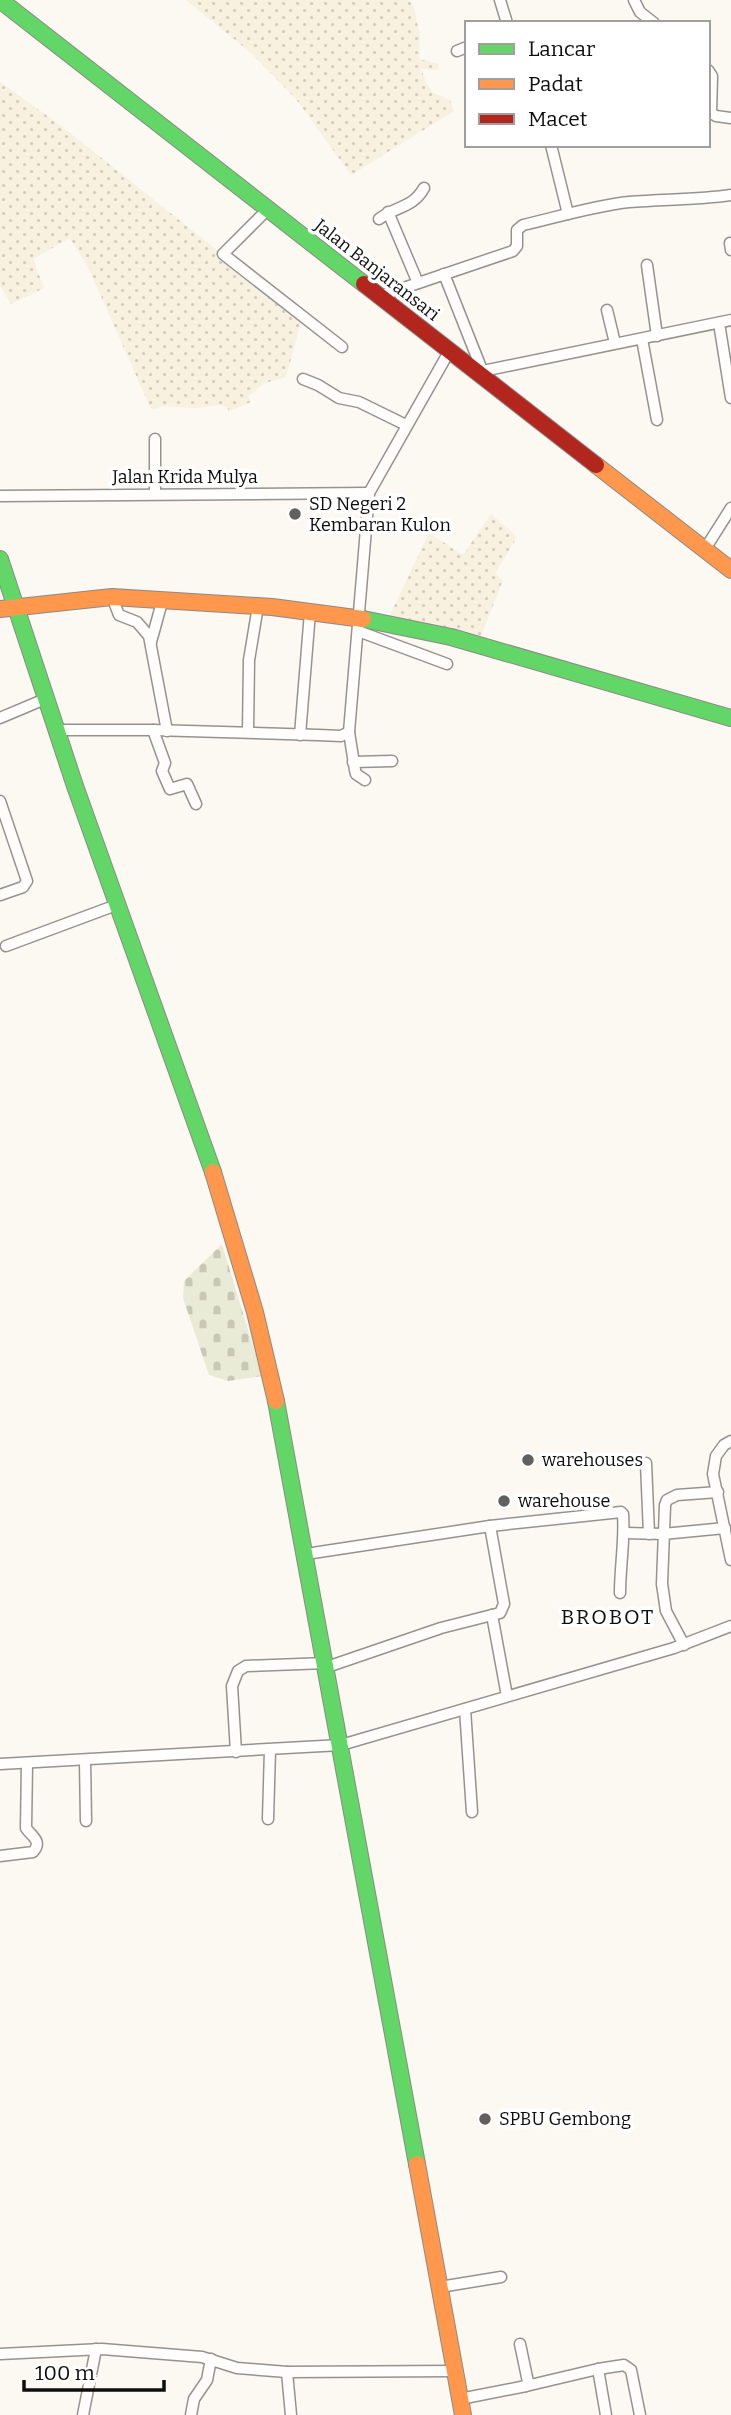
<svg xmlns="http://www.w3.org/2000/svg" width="731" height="2415" font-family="Bitter,serif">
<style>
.farmland{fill:url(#farmland-dots)}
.cemetery{fill:url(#cemetery-stones)}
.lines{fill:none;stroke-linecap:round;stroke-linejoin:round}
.street-casing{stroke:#959391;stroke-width:13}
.fast-casing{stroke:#8c8a87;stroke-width:18}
.slow-casing{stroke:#8c8a87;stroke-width:18}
.jam-casing{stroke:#8c8a87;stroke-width:18}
.street{stroke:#fffefd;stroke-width:10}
.fast{stroke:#63d668;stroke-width:16}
.slow{stroke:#ff974d;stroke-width:16}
.jam{stroke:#b3261e;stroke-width:16}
.poi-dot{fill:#61605e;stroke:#fff;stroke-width:2.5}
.labels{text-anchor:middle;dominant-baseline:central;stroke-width:7;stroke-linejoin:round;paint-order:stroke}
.street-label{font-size:18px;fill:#0e0e0e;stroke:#fff}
.poi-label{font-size:18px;fill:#0e0e0e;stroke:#fff;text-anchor:start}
.quarter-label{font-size:21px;letter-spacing:2px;fill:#0e0e0e;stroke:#fff}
</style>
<defs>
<pattern id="farmland-dots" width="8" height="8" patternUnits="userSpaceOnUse" patternTransform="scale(1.75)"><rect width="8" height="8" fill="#f8f1df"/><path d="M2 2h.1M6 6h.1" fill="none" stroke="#d3cdbe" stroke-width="1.8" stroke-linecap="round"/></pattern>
<pattern id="cemetery-stones" width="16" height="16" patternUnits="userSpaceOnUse" patternTransform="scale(1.75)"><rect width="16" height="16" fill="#eaebd6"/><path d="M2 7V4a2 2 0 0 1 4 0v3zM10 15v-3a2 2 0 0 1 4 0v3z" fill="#c8c8b6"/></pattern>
</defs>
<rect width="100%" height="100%" fill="#fcf8f2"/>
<g class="farmland">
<polygon points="186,0 409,0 414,8 420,36 419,59 439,64 438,70 421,69 426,82 433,93 450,100 454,111 351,175 296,99 250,52"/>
<polygon points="0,82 60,125 302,318 286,377 265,383 248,396 251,402 229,411 227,407 219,405 195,408 162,406 153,410 150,407 88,267 70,238 33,259 44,288 11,304 0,286"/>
<polygon points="491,514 517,537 495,574 503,580 481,636 388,619 429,533 463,555"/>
</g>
<polygon class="cemetery" points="222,1244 262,1376 228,1381 209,1375 183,1298 184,1281"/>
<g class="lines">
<g class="street-casing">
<g id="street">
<polyline points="500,0 507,23"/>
<polyline points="634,0 640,12 654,23"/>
<polyline points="457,51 467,47"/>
<polyline points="708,70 712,76 711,113 716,116 731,118"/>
<polyline points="551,145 568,214"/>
<polyline points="268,209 223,254 342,347"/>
<polyline points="388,212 418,283"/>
<path d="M379,219C396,206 413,208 424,188"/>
<polyline points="730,243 731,250"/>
<polyline points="647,265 657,336"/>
<polyline points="444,274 482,370"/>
<path d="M380,296L513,251L517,246V230L523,225C558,217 593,206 629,202C663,199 697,200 731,195"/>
<polyline points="607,310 615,343"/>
<polyline points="719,323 731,398"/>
<polyline points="642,339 657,420"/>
<polyline points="478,372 731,320"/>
<polyline points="303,379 318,385 339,398 359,402 406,425"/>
<polyline points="155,439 155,494"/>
<polyline points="0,496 369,493"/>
<polyline points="705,549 731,508"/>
<polyline points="112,597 119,615 137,622 149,636 167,731"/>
<polyline points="358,631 447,664"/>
<polyline points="151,642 162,602"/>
<polyline points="0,718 45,699"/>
<polyline points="55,730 153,730 318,735 341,736 349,732 369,493 450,350"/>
<polyline points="153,730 165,763 162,771 170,789 187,784 196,804"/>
<polyline points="248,732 249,660 258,606"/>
<polyline points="349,732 355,770 356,774 365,780"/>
<polyline points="300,735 310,612"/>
<polyline points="353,762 392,761"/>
<polyline points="0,801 27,881 23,887 0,895"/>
<polyline points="6,946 119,904"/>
<polyline points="731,1441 724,1445 716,1456 713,1474 731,1560"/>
<polyline points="646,1463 649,1534"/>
<polyline points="626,1533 663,1534 725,1528"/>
<path d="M306,1554L490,1526L621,1512L623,1514C625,1540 620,1566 620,1593"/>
<polyline points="492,1615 507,1696"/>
<polyline points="684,1645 666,1611 662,1584 665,1505 667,1500 677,1495 718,1492"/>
<polyline points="327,1667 441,1628 500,1613 504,1604 490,1526"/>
<polyline points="465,1709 472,1812"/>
<polyline points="236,1752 232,1686 238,1671 246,1666 326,1663"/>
<polyline points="85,1760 86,1821"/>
<polyline points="0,1764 341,1745 674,1648 731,1626"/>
<polyline points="268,1819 270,1750"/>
<path d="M0,1856L33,1852C43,1841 31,1836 26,1828L27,1763"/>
<polyline points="440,2287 501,2277"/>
<polyline points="0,2354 102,2349 202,2357 237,2368 287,2372 455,2371"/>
<polyline points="287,2372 291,2415"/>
<polyline points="526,2386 598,2369"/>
<polyline points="460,2399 526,2386 528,2382 520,2344"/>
<polyline points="83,2415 96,2349"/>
<polyline points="191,2415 194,2399 207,2380 211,2359"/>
<polyline points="606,2415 598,2369 624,2365 631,2370 640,2415"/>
</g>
</g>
<g class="fast-casing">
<g id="fast">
<polyline points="0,0 364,284"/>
<polyline points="0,559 75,786 213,1172"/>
<polyline points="363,619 451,637 731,718"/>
<polyline points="276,1401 417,2164"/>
</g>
</g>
<g class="slow-casing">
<g id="slow">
<polyline points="596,465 731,570"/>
<polyline points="0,609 112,597 272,607 363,619"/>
<polyline points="213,1172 255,1312 276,1401"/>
<polyline points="417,2164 463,2415"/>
</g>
</g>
<g class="jam-casing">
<polyline id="jam" points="364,284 596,465"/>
</g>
<use href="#street" class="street"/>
<use href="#fast" class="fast"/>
<use href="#slow" class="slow"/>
<use href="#jam" class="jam"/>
</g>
<g class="poi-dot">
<circle cx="295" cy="514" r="7"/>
<circle cx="528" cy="1460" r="7"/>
<circle cx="504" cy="1501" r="7"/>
<circle cx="485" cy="2119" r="7"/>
</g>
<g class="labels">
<g class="street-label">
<text transform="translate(377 270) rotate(38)">Jalan Banjaransari</text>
<text x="185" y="477">Jalan Krida Mulya</text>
</g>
<g class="poi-label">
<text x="309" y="504">SD Negeri 2<tspan x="309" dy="21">Kembaran Kulon</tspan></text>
<text x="542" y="1460">warehouses</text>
<text x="518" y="1501">warehouse</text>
<text x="499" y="2119">SPBU Gembong</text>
</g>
<g class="quarter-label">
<text x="608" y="1617">BROBOT</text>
</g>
</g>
<rect x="465" y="21" width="245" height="126" fill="#ffffff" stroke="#9f9f9f" stroke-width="2"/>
<rect x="479" y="44" width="35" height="10" fill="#63d668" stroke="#9f9f9f" stroke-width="2"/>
<text x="528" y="56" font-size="21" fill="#0e0e0e">Lancar</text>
<rect x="479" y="79" width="35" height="10" fill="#ff974d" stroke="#9f9f9f" stroke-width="2"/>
<text x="528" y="91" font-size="21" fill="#0e0e0e">Padat</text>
<rect x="479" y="114" width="35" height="10" fill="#b3261e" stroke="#9f9f9f" stroke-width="2"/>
<text x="528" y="126" font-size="21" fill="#0e0e0e">Macet</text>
<path d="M24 2380v10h140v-10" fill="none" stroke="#0e0e0e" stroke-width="3.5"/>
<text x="35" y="2380" font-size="21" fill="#0e0e0e" stroke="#ffffff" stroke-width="5" paint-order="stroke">100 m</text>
</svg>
